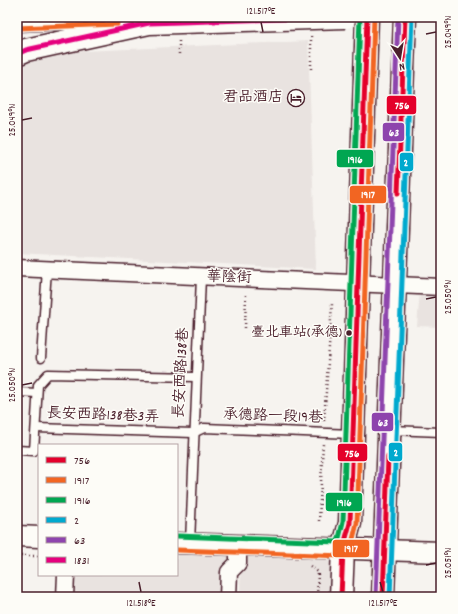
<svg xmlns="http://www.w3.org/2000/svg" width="458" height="614" font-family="Dekko,'LXGW WenKai TC',sans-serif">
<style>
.built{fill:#e9e3e0}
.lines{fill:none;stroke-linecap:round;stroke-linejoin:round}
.service-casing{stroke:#4a1f2b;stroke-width:11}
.minor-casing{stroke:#4a1f2b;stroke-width:19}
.tertiary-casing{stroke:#4a1f2b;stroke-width:23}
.secondary-casing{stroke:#4a1f2b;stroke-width:25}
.path{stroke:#4a1f2b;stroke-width:2.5;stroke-dasharray:1 3;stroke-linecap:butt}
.service{stroke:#fdfcf7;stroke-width:8}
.minor{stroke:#fdfcf7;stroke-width:16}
.tertiary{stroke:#fdfcf7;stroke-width:20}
.secondary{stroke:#fdfcf7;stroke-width:22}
.trunk-bridge-casing{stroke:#4a1f2b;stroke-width:25;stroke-linecap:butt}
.trunk-bridge{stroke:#fdfcf7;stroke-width:22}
.bus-1-casing{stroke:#fdfcf7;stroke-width:8}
.bus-2-casing{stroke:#fdfcf7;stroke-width:8}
.bus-3-casing{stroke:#fdfcf7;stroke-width:8}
.bus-4-casing{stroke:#fdfcf7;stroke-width:8}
.bus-5-casing{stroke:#fdfcf7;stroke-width:8}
.bus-6-casing{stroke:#fdfcf7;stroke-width:8}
.bus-1{stroke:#e4002b;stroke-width:5}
.bus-2{stroke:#f26522;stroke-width:5}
.bus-3{stroke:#00a651;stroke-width:5}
.bus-4{stroke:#00a9ce;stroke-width:5}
.bus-5{stroke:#8e44ad;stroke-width:5}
.bus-6{stroke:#e5007d;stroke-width:5}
.ticks{fill:none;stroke:#4a1f2b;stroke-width:1.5}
.bus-dot{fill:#4a1f2b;stroke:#fdfcf7;stroke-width:1.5}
.labels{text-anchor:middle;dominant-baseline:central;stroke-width:3;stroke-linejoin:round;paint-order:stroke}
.bus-label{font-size:14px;fill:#4a1f2b;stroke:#fdfcf7;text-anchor:end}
.poi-label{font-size:15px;fill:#4a1f2b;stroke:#fdfcf7;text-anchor:end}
.street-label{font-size:15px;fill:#4a1f2b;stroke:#fdfcf7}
.line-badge{stroke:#fdfcf7;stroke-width:1.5}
.badge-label{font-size:11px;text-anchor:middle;font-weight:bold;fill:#fff}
.neatline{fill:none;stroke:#4a1f2b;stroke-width:1.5}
.ticks-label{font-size:10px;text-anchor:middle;fill:#4a1f2b}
</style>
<rect width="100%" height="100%" fill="#f6f3ef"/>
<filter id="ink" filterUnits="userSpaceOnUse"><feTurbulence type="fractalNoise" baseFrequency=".025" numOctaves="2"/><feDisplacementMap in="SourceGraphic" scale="8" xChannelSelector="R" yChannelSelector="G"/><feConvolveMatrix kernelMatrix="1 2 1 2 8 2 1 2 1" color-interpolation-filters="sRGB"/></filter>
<g filter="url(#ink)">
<g class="built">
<polygon points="308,41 316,269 17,253 17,54"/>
<polygon points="420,291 441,292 441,327 417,326"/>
<polygon points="177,551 236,554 222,569 220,597 69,597 70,575 177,575"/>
<polygon points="241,556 341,557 340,597 240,597"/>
</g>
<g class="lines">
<g class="service-casing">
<g id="service">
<polyline points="41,358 47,269"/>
<polyline points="17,392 37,393"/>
<polyline points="36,428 193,433 204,428 352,434"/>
<polyline points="391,430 441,432"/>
<polyline points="17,450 34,451 38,385 48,374 196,377"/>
<polyline points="190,543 201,277"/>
</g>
</g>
<g class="minor-casing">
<g id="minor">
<polyline points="17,268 441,287"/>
<polyline points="65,597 66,575"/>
<polyline points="228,597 229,572 238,563 238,545"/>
</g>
</g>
<g class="tertiary-casing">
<g id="tertiary">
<polyline points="17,21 117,17"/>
<polyline points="17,536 39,537"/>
<polyline points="177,543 441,552"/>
</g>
</g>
<g class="secondary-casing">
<g id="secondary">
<polyline points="341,597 343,549 350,523 367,17"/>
<polyline points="383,597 405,17"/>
</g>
</g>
<g class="path">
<polyline points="311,36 311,69"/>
<polyline points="179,41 179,57"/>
<polyline points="245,328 246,294"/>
<polyline points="324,421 332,304"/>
<polyline points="319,521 323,444"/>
<polyline points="17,556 39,556"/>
<polyline points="310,566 318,572 317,597"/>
</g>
<use href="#service" class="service"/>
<use href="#minor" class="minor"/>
<use href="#tertiary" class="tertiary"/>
<use href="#secondary" class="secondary"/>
<g class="trunk-bridge-casing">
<polyline id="trunk-bridge" points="17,54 26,50 149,23 345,17"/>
</g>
<use href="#trunk-bridge" class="trunk-bridge"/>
<g class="bus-1-casing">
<g id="bus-1">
<polyline points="398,193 405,17"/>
<polyline points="341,597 343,549 350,523 367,17"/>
<polyline points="383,597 388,457"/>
</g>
</g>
<g class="bus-2-casing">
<g id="bus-2">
<polyline points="17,28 117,24"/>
<polyline points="177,550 343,556 350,551 357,523 374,17"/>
</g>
</g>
<g class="bus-3-casing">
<polyline id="bus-3" points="177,536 338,542 343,522 360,17"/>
</g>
<g class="bus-4-casing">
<polyline id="bus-4" points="390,597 412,17"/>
</g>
<g class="bus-5-casing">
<polyline id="bus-5" points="376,597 398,17"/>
</g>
<g class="bus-6-casing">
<polyline id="bus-6" points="17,54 26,50 149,23 345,17"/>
</g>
<use href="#bus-1" class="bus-1"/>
<use href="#bus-2" class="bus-2"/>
<use href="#bus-3" class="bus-3"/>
<use href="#bus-4" class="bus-4"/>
<use href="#bus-5" class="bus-5"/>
<use href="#bus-6" class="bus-6"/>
</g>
</g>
<path class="ticks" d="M261,22L263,32M426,34L436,32M22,120L32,118M426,299L436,297M22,385L32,383M426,565L436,563M139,582L141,592M380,582L383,592"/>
<defs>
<g id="hotel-ring" transform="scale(0.9)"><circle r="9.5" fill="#fdfcf7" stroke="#4a1f2b" stroke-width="1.5"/><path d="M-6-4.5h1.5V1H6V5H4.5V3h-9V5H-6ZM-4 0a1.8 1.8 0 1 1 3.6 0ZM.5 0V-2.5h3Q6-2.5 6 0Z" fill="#4a1f2b"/></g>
</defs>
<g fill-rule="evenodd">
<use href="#hotel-ring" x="296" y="98"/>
</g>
<circle class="bus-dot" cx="349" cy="333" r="3.5"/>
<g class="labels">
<g class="bus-label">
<text x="342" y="333">臺北車站(承德)</text>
</g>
<g class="poi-label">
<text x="283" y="98">君品酒店</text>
</g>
<g class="street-label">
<text transform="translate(229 278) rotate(2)">華陰街</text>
<text transform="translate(182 373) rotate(-87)">長安西路138巷</text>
<text transform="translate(103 416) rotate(2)">長安西路138巷3弄</text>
<text transform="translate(273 417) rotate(2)">承德路一段19巷</text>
</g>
</g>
<g class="line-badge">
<rect x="386" y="95" width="31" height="20" rx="4" fill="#e4002b"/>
<rect x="382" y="122" width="23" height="20" rx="4" fill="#8e44ad"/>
<rect x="336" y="149" width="38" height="19" rx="4" fill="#00a651"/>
<rect x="399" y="152" width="15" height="20" rx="4" fill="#00a9ce"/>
<rect x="349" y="185" width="38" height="19" rx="4" fill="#f26522"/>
<rect x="371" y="412" width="23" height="20" rx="4" fill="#8e44ad"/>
<rect x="388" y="442" width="15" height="20" rx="4" fill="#00a9ce"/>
<rect x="337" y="443" width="31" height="19" rx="4" fill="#e4002b"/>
<rect x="325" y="492" width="38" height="20" rx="4" fill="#00a651"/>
<rect x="332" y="539" width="38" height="19" rx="4" fill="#f26522"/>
</g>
<g class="badge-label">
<text x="402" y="109">756</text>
<text x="394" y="136">63</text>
<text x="355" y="163">1916</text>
<text x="406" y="166">2</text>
<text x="368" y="198">1917</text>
<text x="383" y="426">63</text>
<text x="396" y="456">2</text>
<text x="352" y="457">756</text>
<text x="344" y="506">1916</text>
<text x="351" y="552">1917</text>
</g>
<rect width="458" height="614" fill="none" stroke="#fdfcf7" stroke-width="44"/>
<rect x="38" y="444" width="140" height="132" fill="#fdfcf7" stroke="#b5a4a5"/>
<rect x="46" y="457" width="20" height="6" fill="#e4002b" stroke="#b5a4a5"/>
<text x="74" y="464" font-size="12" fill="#4a1f2b">756</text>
<rect x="46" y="477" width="20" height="6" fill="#f26522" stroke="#b5a4a5"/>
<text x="74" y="484" font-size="12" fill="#4a1f2b">1917</text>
<rect x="46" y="497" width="20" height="6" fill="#00a651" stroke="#b5a4a5"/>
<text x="74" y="504" font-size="12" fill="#4a1f2b">1916</text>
<rect x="46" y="517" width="20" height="6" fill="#00a9ce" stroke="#b5a4a5"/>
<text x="74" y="524" font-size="12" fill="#4a1f2b">2</text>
<rect x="46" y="537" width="20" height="6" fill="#8e44ad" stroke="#b5a4a5"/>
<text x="74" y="544" font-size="12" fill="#4a1f2b">63</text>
<rect x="46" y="557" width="20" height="6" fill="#e5007d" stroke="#b5a4a5"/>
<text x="74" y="564" font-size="12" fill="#4a1f2b">1831</text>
<g transform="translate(400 58) rotate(168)" stroke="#fdfcf7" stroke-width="3" paint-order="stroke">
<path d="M0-3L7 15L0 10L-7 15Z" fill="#4a1f2b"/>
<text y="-6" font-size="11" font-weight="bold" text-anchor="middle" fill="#4a1f2b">N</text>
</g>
<rect x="22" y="22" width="414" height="570" class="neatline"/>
<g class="ticks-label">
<text x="261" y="14">121.517°E</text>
<text transform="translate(447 32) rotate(-90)" y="4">25.049°N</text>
<text transform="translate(11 120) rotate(-90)" y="4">25.049°N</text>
<text transform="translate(447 297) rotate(-90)" y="4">25.050°N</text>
<text transform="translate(11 385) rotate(-90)" y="4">25.050°N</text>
<text transform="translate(447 563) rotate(-90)" y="4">25.051°N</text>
<text x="141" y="606">121.518°E</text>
<text x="383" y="606">121.517°E</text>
</g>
</svg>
